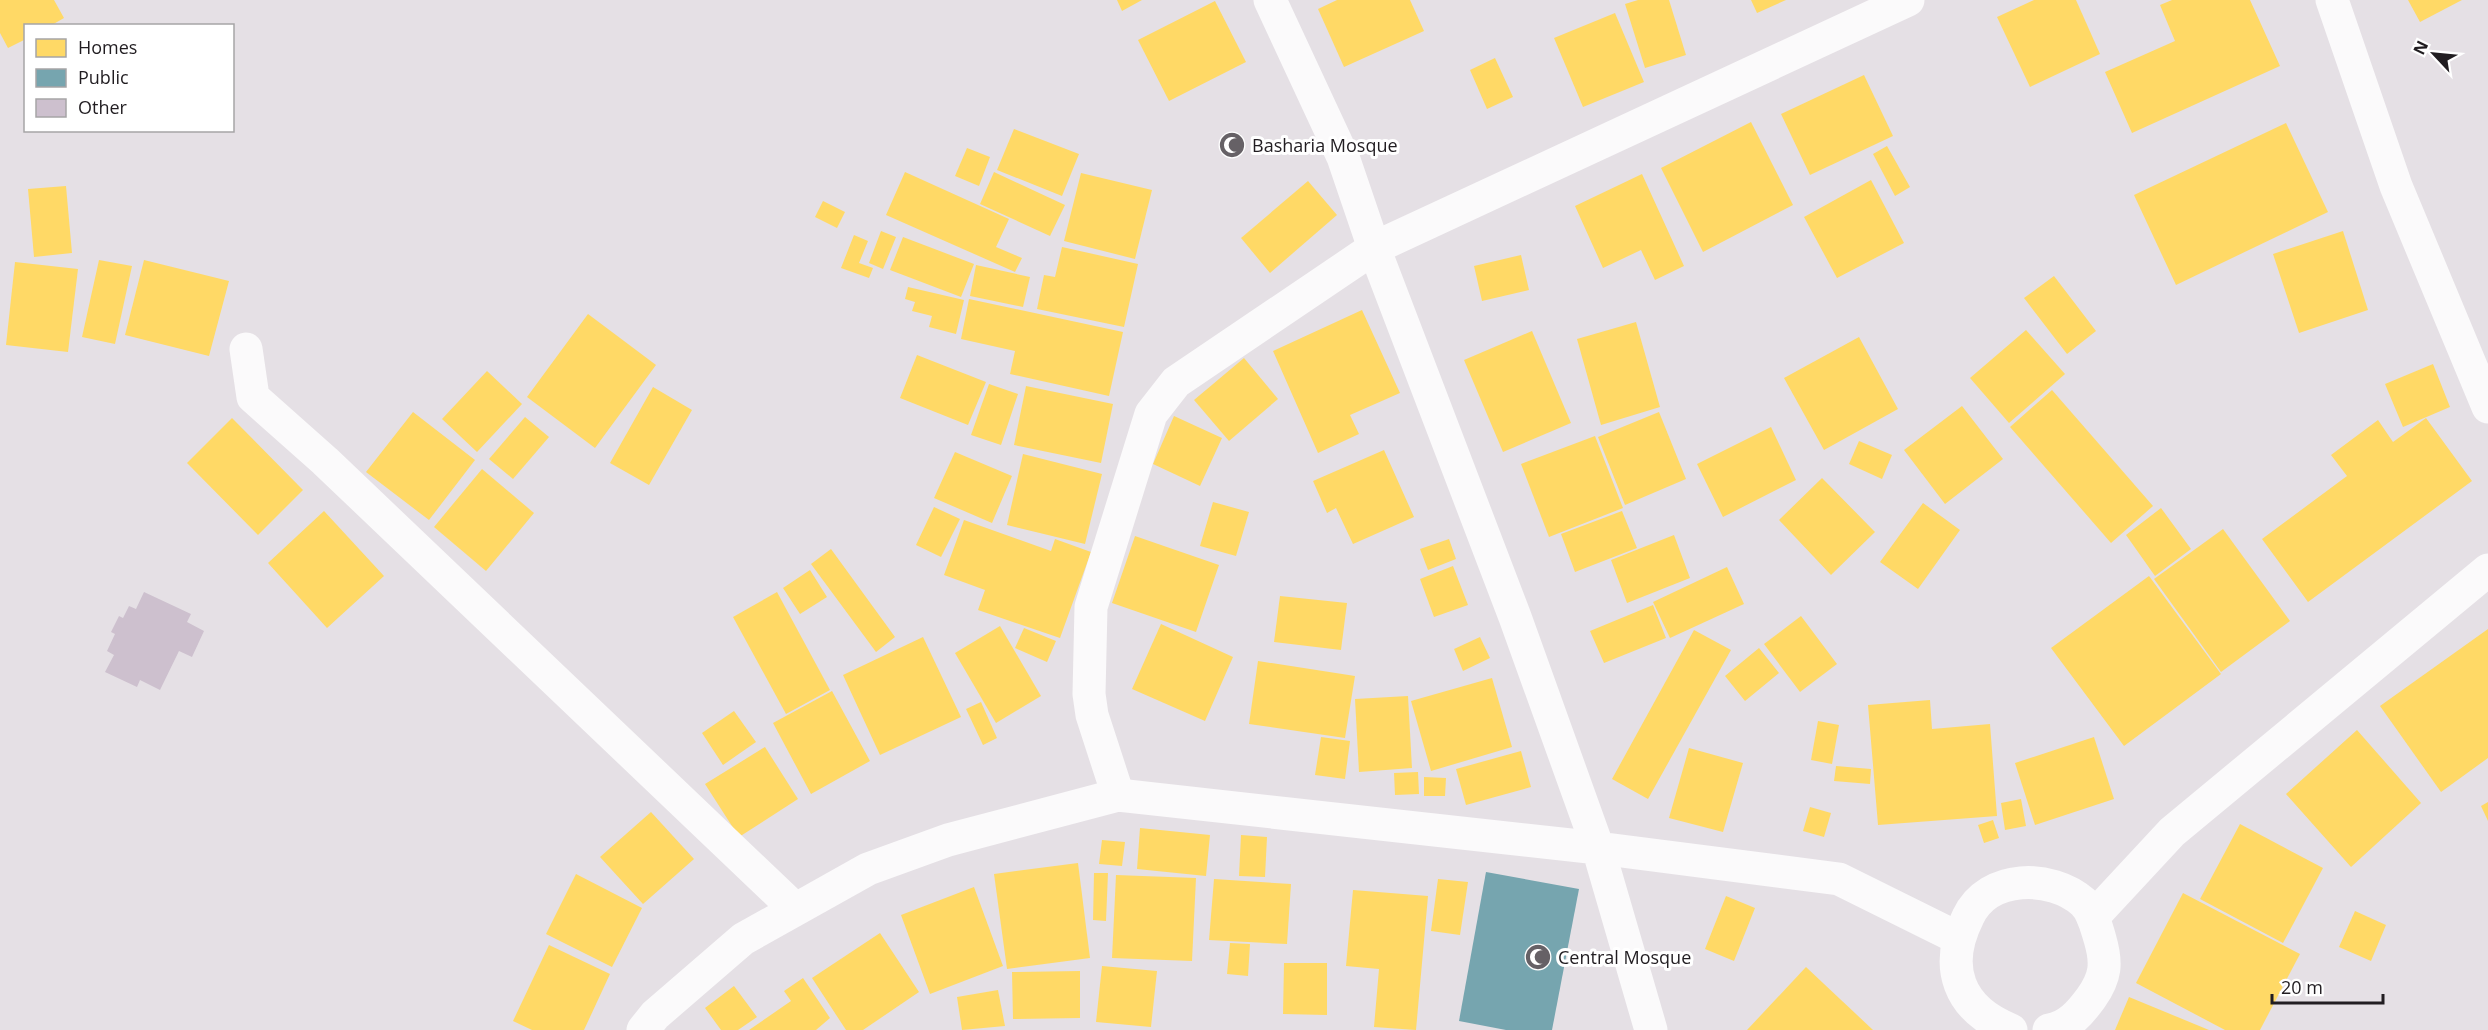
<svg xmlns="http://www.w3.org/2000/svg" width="2488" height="1030" font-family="'Open Sans',sans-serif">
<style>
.homes{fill:#ffd966}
.public{fill:#76a5af}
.building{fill:#cdc0ce}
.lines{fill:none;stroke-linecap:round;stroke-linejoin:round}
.minor{stroke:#fbfafb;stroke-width:33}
.tertiary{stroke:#fbfafb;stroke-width:33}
.labels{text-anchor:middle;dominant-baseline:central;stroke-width:6;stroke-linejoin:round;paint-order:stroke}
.poi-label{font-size:18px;fill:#211d21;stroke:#fff;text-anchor:start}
</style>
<rect width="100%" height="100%" fill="#e5e0e5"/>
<g class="homes">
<polygon points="0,0 54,0 64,18 50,26 26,26 26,39 8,48 0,33"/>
<polygon points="1117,0 1142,0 1122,11"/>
<polygon points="1337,0 1410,0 1424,31 1344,67 1318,9"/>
<polygon points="1638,0 1669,0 1686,55 1645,68 1625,4"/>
<polygon points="1751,0 1786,0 1757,13"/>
<polygon points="2034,0 2076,0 2100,54 2030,87 1997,17"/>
<polygon points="2172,0 2250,0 2280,66 2132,133 2105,72 2175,41 2160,5"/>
<polygon points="2408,0 2462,0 2420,22"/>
<polygon points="1215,1 1246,62 1169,101 1138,40"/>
<polygon points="1615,13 1644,82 1583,107 1554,38"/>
<polygon points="1495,58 1513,97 1487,109 1470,70"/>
<polygon points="1864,75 1893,136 1810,175 1781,114"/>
<polygon points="1751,122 1793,205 1703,252 1661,168"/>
<polygon points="2286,123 2328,212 2176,285 2134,195"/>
<polygon points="1014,129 1079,154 1062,196 997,170"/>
<polygon points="1887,146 1910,187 1895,196 1873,154"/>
<polygon points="967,148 990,157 979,186 955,176"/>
<polygon points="905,172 1009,219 996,247 1022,258 1015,272 886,215"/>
<polygon points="994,172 1065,205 1050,236 980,204"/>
<polygon points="1081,173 1152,190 1135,259 1064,241"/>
<polygon points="1642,174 1684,266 1655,280 1641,250 1603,268 1575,206"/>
<polygon points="1871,180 1904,243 1837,278 1804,217"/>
<polygon points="1308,181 1337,215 1270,273 1241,238"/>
<polygon points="66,186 72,253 34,257 28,189"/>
<polygon points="823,201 845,212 837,228 815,217"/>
<polygon points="881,231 896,237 883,269 869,263"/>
<polygon points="2343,231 2368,310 2299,333 2273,254"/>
<polygon points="854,235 868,241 859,263 873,268 869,278 841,268"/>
<polygon points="903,237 974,264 961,297 890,270"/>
<polygon points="1062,247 1138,264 1124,327 1037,309 1044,275 1055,277"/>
<polygon points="1521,255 1529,290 1482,301 1474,266"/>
<polygon points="99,260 132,266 115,344 82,337"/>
<polygon points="144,260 229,281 209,356 125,335"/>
<polygon points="15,262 78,269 68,352 6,345"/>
<polygon points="976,265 1030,277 1023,307 970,296"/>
<polygon points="2054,276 2096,331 2067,354 2024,298"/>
<polygon points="908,287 964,300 956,334 929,327 932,316 912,311 915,302 905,299"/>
<polygon points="969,299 1123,332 1109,396 1010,374 1015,351 961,339"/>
<polygon points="1362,310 1400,393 1350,415 1359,434 1318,453 1273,351"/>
<polygon points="588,314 656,365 595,448 527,397"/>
<polygon points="1636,322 1660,407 1601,425 1577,339"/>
<polygon points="2026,330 2065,374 2009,423 1970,378"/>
<polygon points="1532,331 1571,423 1503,452 1464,360"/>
<polygon points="1859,337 1898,409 1824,450 1784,378"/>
<polygon points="917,355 986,382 968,425 900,398"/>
<polygon points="1244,358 1278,399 1229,441 1194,400"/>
<polygon points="2433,364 2450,407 2403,427 2385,384"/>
<polygon points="487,371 522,404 477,452 442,419"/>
<polygon points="989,384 1018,394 1001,445 971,435"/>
<polygon points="1026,386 1113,404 1101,463 1014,445"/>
<polygon points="653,387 692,410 649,485 610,463"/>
<polygon points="2052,390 2153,506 2111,543 2010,427"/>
<polygon points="1962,406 2003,459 1945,504 1904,450"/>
<polygon points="413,412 475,460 429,520 366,472"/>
<polygon points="1659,412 1686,479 1625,505 1598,437"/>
<polygon points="1174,416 1222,438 1200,486 1153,464"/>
<polygon points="525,417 549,437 513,479 489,459"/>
<polygon points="232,418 303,490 258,535 187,463"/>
<polygon points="2426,418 2472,481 2308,602 2262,539 2347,476 2331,455 2378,420 2393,442"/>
<polygon points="1771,427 1796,480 1723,517 1697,464"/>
<polygon points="1595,436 1623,508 1549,537 1521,464"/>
<polygon points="1859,441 1892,455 1882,479 1849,464"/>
<polygon points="1384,450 1414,517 1353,544 1336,508 1327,513 1313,481"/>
<polygon points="955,452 1012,476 992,523 934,498"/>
<polygon points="1023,454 1102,474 1085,544 1007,525"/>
<polygon points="482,469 534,513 486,571 434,527"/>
<polygon points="1822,478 1875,532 1831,575 1779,520"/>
<polygon points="1213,502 1249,512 1236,556 1200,546"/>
<polygon points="1923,503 1960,530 1918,589 1880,562"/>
<polygon points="934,507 960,519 941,557 916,545"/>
<polygon points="2161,508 2191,549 2155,576 2126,535"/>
<polygon points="324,511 384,576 327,628 268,563"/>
<polygon points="1622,511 1637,548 1575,572 1561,534"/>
<polygon points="964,520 1051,551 1055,539 1091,552 1060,638 978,610 985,590 944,575"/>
<polygon points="2223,529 2290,621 2221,672 2154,579"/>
<polygon points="1674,535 1690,578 1627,603 1611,560"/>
<polygon points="1135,536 1219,565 1196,632 1112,603"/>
<polygon points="1449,539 1456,559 1428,570 1420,549"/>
<polygon points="831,549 895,637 876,652 811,564"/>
<polygon points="1453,566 1468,605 1434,617 1420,579"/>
<polygon points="1727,567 1744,604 1670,638 1653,602"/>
<polygon points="810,570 827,597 800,614 783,588"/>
<polygon points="2149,576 2221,674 2124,746 2051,648"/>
<polygon points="777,592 830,690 786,714 733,617"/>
<polygon points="1280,596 1347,603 1341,650 1274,642"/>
<polygon points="1653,605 1666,638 1604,663 1590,631"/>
<polygon points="1801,616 1837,664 1800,692 1764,644"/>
<polygon points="1161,624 1233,657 1205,721 1132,689"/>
<polygon points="1000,626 1041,696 996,723 955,653"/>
<polygon points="1024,628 1056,641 1047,662 1015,648"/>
<polygon points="2488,629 2488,758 2441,792 2380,706"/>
<polygon points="1694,630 1731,650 1648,799 1612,779"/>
<polygon points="923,637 961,717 880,755 843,675"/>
<polygon points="1480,637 1490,658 1463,671 1454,649"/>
<polygon points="1759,648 1779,673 1745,701 1725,676"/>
<polygon points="1258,661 1355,676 1345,738 1249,724"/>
<polygon points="1492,678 1512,747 1431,771 1411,701"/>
<polygon points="832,691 870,761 811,794 773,723"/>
<polygon points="1408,696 1412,768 1359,772 1355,699"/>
<polygon points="1930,700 1932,729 1990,724 1997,816 1878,825 1868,705"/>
<polygon points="981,702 997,738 983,745 966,709"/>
<polygon points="734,711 756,742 723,765 702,733"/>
<polygon points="1818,721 1839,725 1832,764 1811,760"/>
<polygon points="2357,730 2421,803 2351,867 2286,794"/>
<polygon points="1321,737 1350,741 1345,779 1315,775"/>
<polygon points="2094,737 2114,799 2035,825 2015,763"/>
<polygon points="765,747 798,799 739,837 705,784"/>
<polygon points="1689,748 1743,763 1723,832 1669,818"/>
<polygon points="1521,751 1531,787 1466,805 1456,769"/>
<polygon points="1836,766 1871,769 1870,784 1834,781"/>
<polygon points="1418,772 1419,794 1395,795 1394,773"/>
<polygon points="1424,777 1446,778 1445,796 1424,796"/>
<polygon points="2021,799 2026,826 2005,830 2001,803"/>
<polygon points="2488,802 2488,821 2481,806"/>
<polygon points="1810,807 1831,813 1824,837 1803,831"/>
<polygon points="651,812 694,859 643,904 600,857"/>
<polygon points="1993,820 1999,838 1984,843 1978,825"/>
<polygon points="2240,824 2323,868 2283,943 2200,899"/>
<polygon points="1140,828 1210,835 1206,876 1137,869"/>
<polygon points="1241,835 1267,837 1265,877 1239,876"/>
<polygon points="1102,840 1125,842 1122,866 1099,864"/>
<polygon points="1078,863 1090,958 1007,969 994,874"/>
<polygon points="1094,873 1108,873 1106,921 1093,920"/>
<polygon points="576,874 642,908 612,967 546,934"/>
<polygon points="1116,875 1196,878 1192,961 1112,958"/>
<polygon points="1214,879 1291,884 1287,944 1209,940"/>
<polygon points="1438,879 1468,882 1460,935 1431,931"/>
<polygon points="974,887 1003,966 930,994 901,915"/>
<polygon points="1353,890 1428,896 1416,1030 1374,1027 1379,969 1346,966"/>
<polygon points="2183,893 2300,954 2260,1030 2225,1030 2136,983"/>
<polygon points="1726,896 1755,908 1734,961 1705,949"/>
<polygon points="2355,911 2386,925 2371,961 2339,947"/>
<polygon points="880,933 919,992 863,1030 846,1030 812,978"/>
<polygon points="1230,943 1250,944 1248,976 1227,974"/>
<polygon points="549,945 610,974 584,1030 532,1030 513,1021"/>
<polygon points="1284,963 1327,963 1327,1015 1283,1014"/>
<polygon points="1102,966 1157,971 1151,1027 1096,1022"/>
<polygon points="1806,967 1873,1030 1747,1030"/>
<polygon points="1080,971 1080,1018 1013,1019 1012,972"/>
<polygon points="803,978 830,1018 816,1030 749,1030 791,1001 784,991"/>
<polygon points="734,986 757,1017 738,1030 721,1030 705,1008"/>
<polygon points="998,990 1005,1026 962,1030 957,997"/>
<polygon points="2129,997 2209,1030 2115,1030"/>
</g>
<polygon class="public" points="1486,872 1579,889 1552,1030 1506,1030 1459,1021"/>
<polygon class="building" points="144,592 191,614 187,622 204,631 192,657 179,651 160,690 140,680 137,687 105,672 114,655 107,651 115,634 111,632 119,616 123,618 129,606 136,609"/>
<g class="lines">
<g class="minor">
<polyline points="2332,0 2396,186 2488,407"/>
<polyline points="246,349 253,397 325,461 795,909"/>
<polyline points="1118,795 1092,715 1089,694 1091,607 1151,414 1176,382 1374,248 1908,0"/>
<polyline points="643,1030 655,1015 743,939 868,869 948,840 1118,795 1598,848 1651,1030"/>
</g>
<g class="tertiary">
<polyline points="1270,0 1343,157 1374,248 1515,617 1598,848 1839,879 1958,938"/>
<polyline points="2093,917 2172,832 2488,570"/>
<path d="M2011,1030C1958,1009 1943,967 1968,917C1988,874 2051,874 2083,902C2093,911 2096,926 2100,939C2107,963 2106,977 2091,998C2080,1013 2068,1027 2049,1030"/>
</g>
</g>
<defs>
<g id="mosque-disc" transform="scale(1.35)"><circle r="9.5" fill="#666166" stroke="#fff"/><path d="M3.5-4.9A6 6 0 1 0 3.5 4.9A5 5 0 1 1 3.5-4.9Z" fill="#fff"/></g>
</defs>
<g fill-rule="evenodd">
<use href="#mosque-disc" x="1232" y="145"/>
<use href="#mosque-disc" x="1538" y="957"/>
</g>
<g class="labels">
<g class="poi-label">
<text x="1252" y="145">Basharia Mosque</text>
<text x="1558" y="957">Central Mosque</text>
</g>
</g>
<rect x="24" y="24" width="210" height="108" fill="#ffffff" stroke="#a6a5a6" stroke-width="1.5"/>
<rect x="36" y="39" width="30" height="18" fill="#ffd966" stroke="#a6a5a6" stroke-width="1.5"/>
<text x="78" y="54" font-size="18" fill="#211d21">Homes</text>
<rect x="36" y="69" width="30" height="18" fill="#76a5af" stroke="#a6a5a6" stroke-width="1.5"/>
<text x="78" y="84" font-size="18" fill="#211d21">Public</text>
<rect x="36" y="99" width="30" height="18" fill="#cdc0ce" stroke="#a6a5a6" stroke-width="1.5"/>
<text x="78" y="114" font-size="18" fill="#211d21">Other</text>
<g transform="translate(2434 54) rotate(296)" stroke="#ffffff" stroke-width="4.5" paint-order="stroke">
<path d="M0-4.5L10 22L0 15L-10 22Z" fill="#211d21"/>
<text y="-9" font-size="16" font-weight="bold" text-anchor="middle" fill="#211d21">N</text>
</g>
<path d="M2272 994v9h111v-9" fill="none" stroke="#211d21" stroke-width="3"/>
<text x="2281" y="994" font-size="18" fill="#211d21" stroke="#ffffff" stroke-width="4.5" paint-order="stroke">20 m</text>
</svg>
